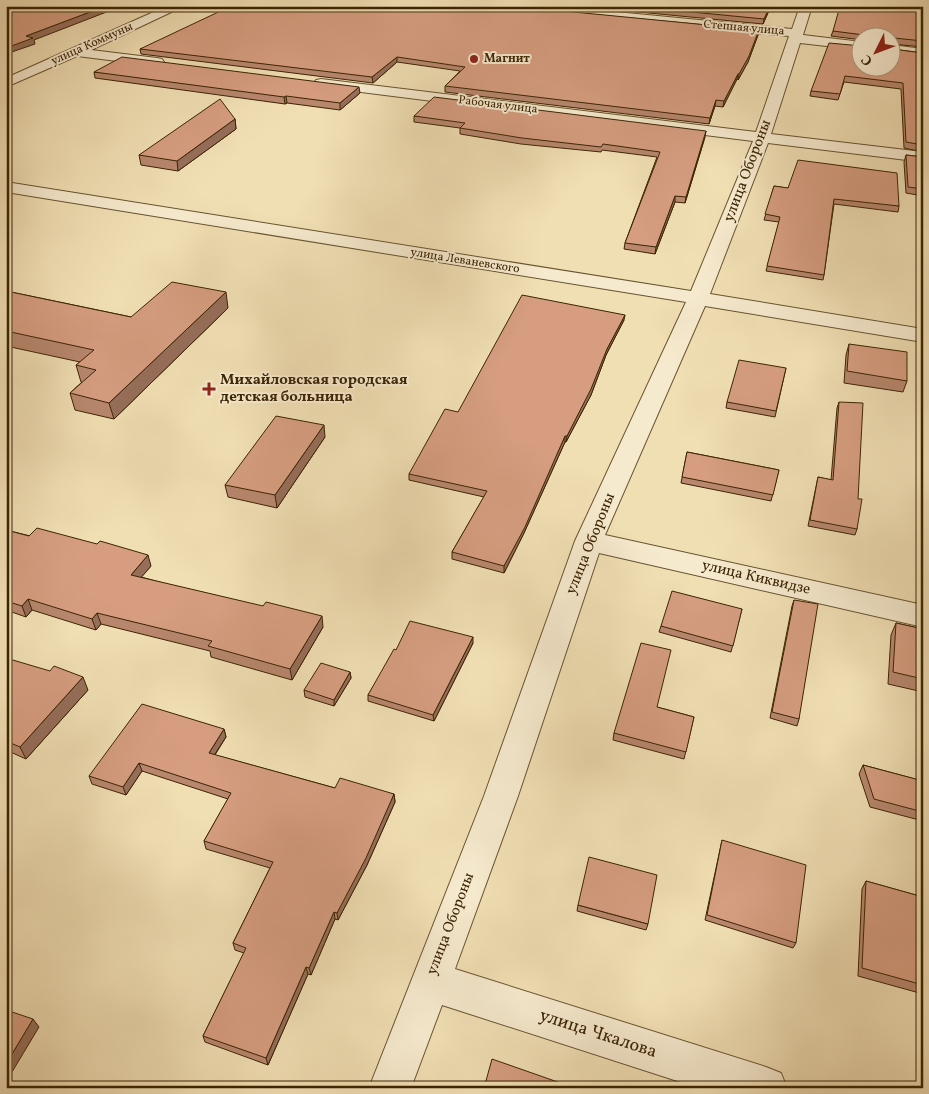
<svg xmlns="http://www.w3.org/2000/svg" width="929" height="1094" font-family="Vollkorn,serif">
<style>
.lines{fill:none;stroke-linecap:round;stroke-linejoin:round}
.minor-casing{stroke:#68532f;stroke-width:2}
.minor{fill:#f6eace;fill-rule:evenodd}
.wall{fill:#b8876e;stroke:#3b2403}
.shaded-wall{fill:#966e5a;stroke:#3b2403}
.building{fill:#d69d80;stroke:#3b2403}
.poi-dot{fill:#8f2418;stroke:#f6eace;stroke-width:2}
.labels{text-anchor:middle;dominant-baseline:central;stroke-width:4;stroke-linejoin:round;paint-order:stroke}
.far-street-label{font-size:12px;fill:#3b2403;stroke:#f6eace}
.far-poi-label{font-size:12px;font-weight:bold;fill:#3b2403;stroke:#f6eace;text-anchor:start}
.street-label{font-size:15px;fill:#3b2403;stroke:#f6eace}
.poi-label{font-size:15px;font-weight:bold;fill:#3b2403;stroke:#f6eace;text-anchor:start}
.near-street-label{font-size:18px;fill:#3b2403;stroke:#f6eace}
</style>
<rect width="100%" height="100%" fill="#f1dfb4"/>
<filter id="stains"><feTurbulence type="fractalNoise" baseFrequency=".004" numOctaves="4"/><feColorMatrix values="0 0 0 0 .2 0 0 0 0 .09 0 0 0 0 .02 0 0 0 .5 -.17"/></filter>
<radialGradient id="worn" r=".72"><stop offset=".6" stop-color="#630" stop-opacity="0"/><stop offset="1" stop-color="#630" stop-opacity=".3"/></radialGradient>
<g class="lines">
<g class="minor-casing">
<g id="minor">
<polygon points="167,6 184,6 91,50 157,58 162,59 164,62 162,65 157,66 77,56 6,87 6,78"/>
<polygon points="507,6 554,6 792,29 800,6 812,6 803,35 862,42 862,50 800,43 771,134 923,152 923,162 768,143 710,294 923,329 923,342 705,306 605,535 923,605 923,627 599,553 518,796 455,969 766,1067 781,1073 787,1088 699,1088 442,1005 411,1088 369,1088 484,796 575,541 686,302 6,192 6,182 691,291 753,141 321,87 316,86 314,83 316,80 321,79 756,132 789,36 513,10"/>
<polygon points="892,45 923,49 923,57 892,53"/>
</g>
</g>
<use href="#minor" class="minor"/>
</g>
<g class="wall">
<polygon points="576,6 771,6 763,24"/>
<polygon points="923,6 923,47 892,44 892,49 923,53 923,152 904,148 901,89 844,82 838,100 810,96 811,91 862,68 892,38 862,38 862,40 831,36 833,31"/>
<polygon points="513,7 759,30 758,35 748,62 738,80 737,79 723,107 715,106 709,124 445,92 445,86 460,71 397,62 373,83 141,54 140,49"/>
<polygon points="94,72 360,93 340,110 287,103 285,104 95,78"/>
<polygon points="414,116 705,137 685,203 675,202 655,254 624,249 625,243 657,157 602,150 601,152 521,144 460,134 460,128 414,122"/>
<polygon points="235,119 236,129 178,171 141,165 139,155"/>
<polygon points="906,155 923,157 923,196 906,193 904,162"/>
<polygon points="774,186 899,206 898,212 834,204 824,275 823,280 766,271 779,222 764,220"/>
<polygon points="6,291 131,317 228,308 114,419 75,410 70,393 82,382 81,382 76,365 80,362 6,346"/>
<polygon points="624,320 606,355 591,395 566,442 565,442 524,533 504,573 452,559 452,552 484,497 409,480 409,474 458,412"/>
<polygon points="849,344 907,381 903,392 844,383 846,355"/>
<polygon points="786,368 775,417 726,408 727,402"/>
<polygon points="839,402 857,529 855,535 808,526 818,477 831,480 837,408"/>
<polygon points="325,437 277,508 228,497 225,485"/>
<polygon points="687,452 779,470 771,501 681,483"/>
<polygon points="6,530 151,566 141,577 323,627 292,680 211,657 210,651 101,624 96,630 32,610 26,617 6,610"/>
<polygon points="794,600 799,719 797,726 770,718 792,606"/>
<polygon points="742,609 731,652 659,632 661,626"/>
<polygon points="896,623 923,629 923,692 888,684 891,635"/>
<polygon points="473,643 434,721 368,701 368,695 396,650"/>
<polygon points="6,658 88,690 26,759 6,750"/>
<polygon points="350,672 351,678 334,706 305,697 304,690"/>
<polygon points="657,707 694,717 684,759 613,740 614,733"/>
<polygon points="224,729 226,737 215,755 335,788 394,794 395,802 367,865 338,920 335,919 311,975 308,974 268,1065 205,1042 203,1036 244,953 235,950 233,943 270,868 206,849 204,841 228,799 142,771 126,795 92,784 89,776"/>
<polygon points="863,765 923,781 923,821 870,807 859,774"/>
<polygon points="722,840 796,943 793,948 705,920"/>
<polygon points="866,881 923,897 923,994 858,976 862,889"/>
<polygon points="578,905 648,924 646,930 577,911"/>
</g>
<g class="shaded-wall">
<polygon points="106,6 122,6 34,40 35,44 6,54 6,48 26,36"/>
<polygon points="770,6 771,6 763,24 764,19"/>
<polygon points="759,30 758,35 748,62 738,80 739,74"/>
<polygon points="397,57 397,62 373,83 372,77"/>
<polygon points="738,74 737,79 723,107 724,101"/>
<polygon points="359,87 360,93 340,110 340,103"/>
<polygon points="286,96 287,103 285,104 284,97"/>
<polygon points="716,100 715,106 709,124 710,118"/>
<polygon points="235,119 236,129 178,171 177,161"/>
<polygon points="706,131 705,137 685,203 686,197"/>
<polygon points="675,196 675,202 655,254 656,247"/>
<polygon points="226,292 228,308 114,419 109,403"/>
<polygon points="625,315 624,320 606,355 591,395 566,442 567,436 607,349"/>
<polygon points="324,425 325,437 277,508 275,495"/>
<polygon points="565,436 565,442 524,533 504,573 504,566"/>
<polygon points="148,555 151,566 134,586 131,575"/>
<polygon points="28,599 32,610 26,617 22,606"/>
<polygon points="97,613 101,624 96,630 92,619"/>
<polygon points="322,616 323,627 292,680 290,669"/>
<polygon points="473,637 473,643 434,721 433,715"/>
<polygon points="350,672 351,678 334,706 334,700"/>
<polygon points="83,677 88,690 26,759 20,747"/>
<polygon points="224,729 226,737 211,760 209,753"/>
<polygon points="139,763 142,771 126,795 123,787"/>
<polygon points="394,794 395,802 367,865 338,920 337,913"/>
<polygon points="334,912 335,919 311,975 309,968"/>
<polygon points="306,967 308,974 268,1065 266,1058"/>
<polygon points="33,1019 39,1027 6,1082 6,1064"/>
</g>
<g class="building">
<polygon points="6,6 106,6 26,36 33,38 6,48"/>
<polygon points="231,6 512,6 759,30 749,56 739,74 738,74 724,101 716,100 710,118 445,86 465,67 397,57 372,77 140,49"/>
<polygon points="629,6 770,6 764,19"/>
<polygon points="840,6 923,6 923,41 894,38 892,40 892,49 923,53 923,145 906,142 903,83 845,76 840,94 811,91 829,43 862,46 862,68 892,68 892,38 864,38 864,35 833,31"/>
<polygon points="122,57 359,87 340,103 286,96 284,97 94,72"/>
<polygon points="434,97 706,131 686,197 675,196 656,247 625,243 660,152 603,144 601,147 522,138 460,128 465,123 414,116"/>
<polygon points="220,99 235,119 177,161 139,155"/>
<polygon points="906,155 923,157 923,189 908,187"/>
<polygon points="798,160 897,173 899,206 834,199 824,275 767,266 780,217 765,214 774,186 788,188"/>
<polygon points="172,282 226,292 109,403 70,393 96,370 76,365 94,350 6,331 6,291 131,317"/>
<polygon points="522,295 625,315 607,349 591,389 567,436 565,436 525,527 504,566 452,552 487,491 409,474 445,409 458,412"/>
<polygon points="849,344 907,352 907,381 847,371"/>
<polygon points="739,360 786,368 776,411 727,402"/>
<polygon points="839,402 863,403 858,499 862,499 857,529 810,520 818,477 833,480"/>
<polygon points="276,416 324,425 275,495 225,485"/>
<polygon points="687,452 779,470 773,495 682,477"/>
<polygon points="37,528 97,544 100,541 148,555 131,575 263,606 266,602 322,616 290,669 208,646 212,641 97,613 92,619 28,599 22,606 6,601 6,530 29,536"/>
<polygon points="672,591 742,609 733,646 661,626"/>
<polygon points="794,600 818,604 799,719 772,712"/>
<polygon points="410,621 473,637 433,715 368,695 394,649 396,650"/>
<polygon points="896,623 923,629 923,679 893,672"/>
<polygon points="641,643 671,650 657,707 694,717 686,752 614,733"/>
<polygon points="6,658 50,671 54,666 83,677 20,747 6,741"/>
<polygon points="321,663 350,672 334,700 304,690"/>
<polygon points="142,704 224,729 209,753 335,788 340,778 394,794 366,858 337,913 334,912 309,968 306,967 266,1058 203,1036 246,948 233,943 273,862 204,841 231,793 139,763 123,787 89,776"/>
<polygon points="863,765 923,781 923,812 874,799"/>
<polygon points="722,840 806,865 796,943 707,915"/>
<polygon points="589,857 657,875 648,924 578,905"/>
<polygon points="866,881 923,897 923,985 862,968"/>
<polygon points="6,1010 33,1019 6,1064"/>
<polygon points="492,1059 572,1087 572,1088 484,1088"/>
</g>
<g class="poi-dot">
<circle cx="474" cy="59" r="5"/>
<path d="M206.5 381.5h5v5h5v5h-5v5h-5v-5h-5v-5h5z"/>
</g>
<g class="labels">
<g class="far-street-label">
<text transform="translate(744 28) rotate(5)">Степная улица</text>
<text transform="translate(92 44) rotate(-24)">улица Коммуны</text>
<text transform="translate(498 105) rotate(7)">Рабочая улица</text>
<text transform="translate(465 261) rotate(9)">улица Леваневского</text>
</g>
<g class="far-poi-label">
<text x="484" y="59">Магнит</text>
</g>
<g class="street-label">
<text transform="translate(748 171) rotate(-69)">улица Обороны</text>
<text transform="translate(591 544) rotate(-68)">улица Обороны</text>
<text transform="translate(756 578) rotate(13)">улица Киквидзе</text>
<text transform="translate(451 924) rotate(-69)">улица Обороны</text>
</g>
<g class="poi-label">
<text x="220" y="380">Михайловская городская<tspan x="220" dy="17">детская больница</tspan></text>
</g>
<g class="near-street-label">
<text transform="translate(598 1034) rotate(18)">улица Чкалова</text>
</g>
</g>
<rect width="929" height="1094" fill="none" stroke="#f1dfb4" stroke-width="25"/>
<rect x="8" y="8" width="914" height="1079" fill="none" stroke="#3b2403" stroke-width="2.5"/>
<rect x="12" y="12" width="904" height="1069" fill="none" stroke="#3b2403"/>
<g transform="translate(876 52) rotate(228)"><circle r="24" fill="#f6eace" stroke="#ab9b7d"/>
<path d="M0-4L9 19L0 12L-9 19Z" fill="#8f2418"/>
<text y="-8" font-size="14" font-weight="bold" text-anchor="middle" fill="#3b2403">С</text>
</g>
<rect width="100%" height="100%" filter="url(#stains)"/>
<rect width="100%" height="100%" fill="url(#worn)"/>
</svg>
